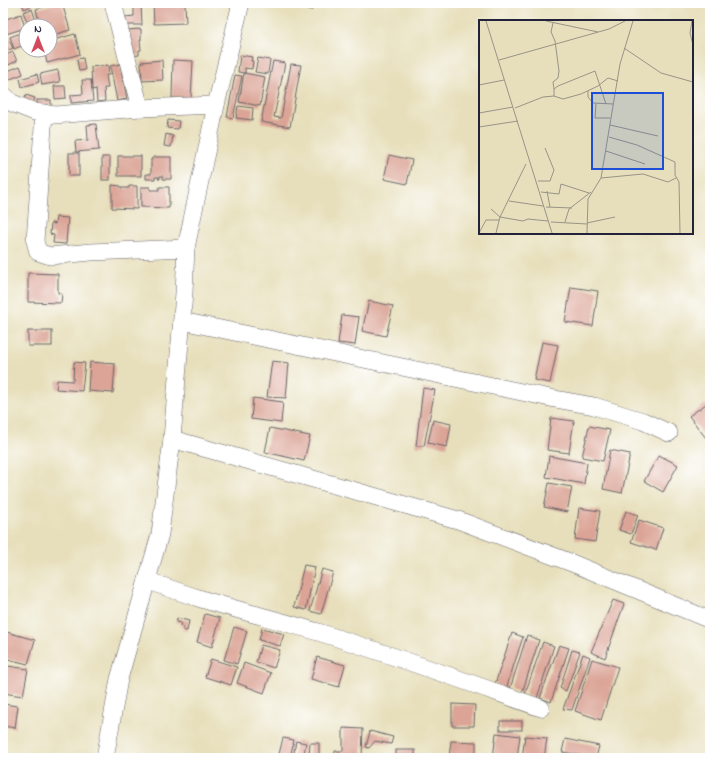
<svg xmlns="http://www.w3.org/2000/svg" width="713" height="761" font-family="'Indie Flower',sans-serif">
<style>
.building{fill:#dba496}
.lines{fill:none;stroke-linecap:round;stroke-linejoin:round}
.minor-casing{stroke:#676468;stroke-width:18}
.minor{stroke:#fff;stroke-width:17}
.inset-road{fill:none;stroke:#989388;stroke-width:1}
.view{fill:#1d4ed8;fill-opacity:0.15;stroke:#1d4ed8;stroke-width:2}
.inset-edge{fill:none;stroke:#22223b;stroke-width:2}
</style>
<rect width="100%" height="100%" fill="#fff"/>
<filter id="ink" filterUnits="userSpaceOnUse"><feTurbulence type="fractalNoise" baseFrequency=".025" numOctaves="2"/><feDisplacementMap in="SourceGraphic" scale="8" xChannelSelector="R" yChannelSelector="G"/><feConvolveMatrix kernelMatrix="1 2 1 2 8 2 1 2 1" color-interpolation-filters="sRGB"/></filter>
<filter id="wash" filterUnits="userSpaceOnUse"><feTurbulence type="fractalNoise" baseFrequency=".012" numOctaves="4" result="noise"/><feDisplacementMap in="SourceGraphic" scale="16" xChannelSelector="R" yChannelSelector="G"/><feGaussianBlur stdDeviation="0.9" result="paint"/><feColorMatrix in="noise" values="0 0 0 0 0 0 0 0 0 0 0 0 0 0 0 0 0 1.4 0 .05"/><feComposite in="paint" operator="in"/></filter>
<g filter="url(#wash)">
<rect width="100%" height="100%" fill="#e7dfbb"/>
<g id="blocks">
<g class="building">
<polygon points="22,3 31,3 32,6 24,9"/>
<polygon points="57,3 62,3 70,30 50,36 50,26 40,26 36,9"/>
<polygon points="134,3 141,3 142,25 126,25 125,17 134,16"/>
<polygon points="153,3 185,3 186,23 154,24"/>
<polygon points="274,3 313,3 312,10"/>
<polygon points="32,9 36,21 38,26 29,26 23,12"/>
<polygon points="21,14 25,28 6,34 3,20"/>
<polygon points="141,29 141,40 140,40 141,50 139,50 139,55 132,56 126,30"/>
<polygon points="26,31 26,44 14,49 10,37"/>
<polygon points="75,34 80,54 47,63 44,50 50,50 50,41"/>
<polygon points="9,41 13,48 3,53 3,45"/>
<polygon points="13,52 17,61 4,67 3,56"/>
<polygon points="240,55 252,57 251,61 253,61 252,69 245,68 245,73 238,72"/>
<polygon points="83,58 85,70 79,71 77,59"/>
<polygon points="258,58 270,60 268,74 255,72"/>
<polygon points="162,60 163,80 142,81 141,62"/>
<polygon points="173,60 193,61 191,99 172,98"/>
<polygon points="273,61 285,63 274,117 281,118 291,64 301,65 290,127 261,122"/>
<polygon points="120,64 127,99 117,101 110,66"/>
<polygon points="108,65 109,75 106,75 108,88 104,88 105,101 97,102 96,89 92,90 91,67"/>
<polygon points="20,66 23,74 8,80 5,72"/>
<polygon points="58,70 60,82 42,85 40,74"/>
<polygon points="244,73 265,77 260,106 239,102"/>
<polygon points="37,74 39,82 22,87 20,79"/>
<polygon points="235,75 242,76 233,118 227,117"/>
<polygon points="82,80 91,80 93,101 71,103 71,95 83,94"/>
<polygon points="54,86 65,86 66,98 55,99"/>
<polygon points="26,95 35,98 33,104 24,100"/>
<rect x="37" y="100" width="14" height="7"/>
<polygon points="238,106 253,108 252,120 236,118"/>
<polygon points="168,120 179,121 178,129 167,128"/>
<polygon points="96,124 99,150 76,152 75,141 88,140 87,125"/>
<polygon points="166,134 173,136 171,147 164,146"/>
<rect x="69" y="153" width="10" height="23"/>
<polygon points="389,155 412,160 407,184 384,179"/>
<rect x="118" y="156" width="23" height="20"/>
<rect x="102" y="157" width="8" height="23"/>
<polygon points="153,157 171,157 171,179 163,179 163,176 160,176 160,179 158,179 159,177 155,177 155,179 146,179 146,174 151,174 151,159 153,159"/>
<polygon points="112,185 121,186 121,188 129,188 129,186 137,186 137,209 112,208"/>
<polygon points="141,187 150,187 150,190 159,190 159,187 169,187 169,208 141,207"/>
<polygon points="56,217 68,218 66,244 53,243 54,235 50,234 51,223 55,224"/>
<polygon points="28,273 58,274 58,293 62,294 61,303 28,302"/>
<polygon points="571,287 598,291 593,326 565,322"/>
<polygon points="369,301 393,306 386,336 362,331"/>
<polygon points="342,315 359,317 355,345 338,343"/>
<rect x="28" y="331" width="24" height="15"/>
<polygon points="542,342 558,345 550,383 534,380"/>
<polygon points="272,361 289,363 286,398 267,397"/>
<polygon points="74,362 85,363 82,391 56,389 57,380 73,381"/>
<polygon points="90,362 115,364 113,393 88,391"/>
<polygon points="423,388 435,390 424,446 416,446"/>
<polygon points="253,398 283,402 281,423 251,419"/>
<polygon points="706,404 710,409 710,441 709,442 689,416"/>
<polygon points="551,418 574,421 569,453 547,450"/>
<polygon points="433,420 451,424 447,447 428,443"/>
<polygon points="589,426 610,430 603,461 582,457"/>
<polygon points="270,428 310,436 304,461 265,452"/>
<polygon points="610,450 630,454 622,493 603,489"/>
<polygon points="659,455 678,465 663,492 644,481"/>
<polygon points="549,456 587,463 584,484 546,477"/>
<polygon points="549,483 572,487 567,512 544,507"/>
<polygon points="579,508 600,511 595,542 575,539"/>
<polygon points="626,511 638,515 631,534 619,530"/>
<polygon points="639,520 663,528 656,550 631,542"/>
<polygon points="304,565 315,567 306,610 294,607"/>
<polygon points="322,569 333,572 321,614 310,611"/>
<polygon points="613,600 624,604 605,658 591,652"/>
<polygon points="205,614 220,618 212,647 197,642"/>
<polygon points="177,618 189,621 187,631 183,630 183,627 180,626 181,623 176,622"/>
<polygon points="234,627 247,631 237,664 224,660"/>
<polygon points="262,628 284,634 280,646 259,640"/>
<polygon points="3,631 35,640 28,664 3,658"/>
<polygon points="512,633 523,637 506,689 495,684"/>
<polygon points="527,635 539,640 522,693 510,689"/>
<polygon points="543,642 554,646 537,698 525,694"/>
<polygon points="261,645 280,650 274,668 256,662"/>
<polygon points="559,645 569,648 551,702 540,698"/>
<polygon points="572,650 580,652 566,691 560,688"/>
<polygon points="583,654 590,657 572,710 563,709"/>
<polygon points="317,657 345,665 339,687 311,679"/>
<polygon points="211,659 237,667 231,685 205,677"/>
<polygon points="592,659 618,667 601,720 575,711"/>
<polygon points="244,663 271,673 264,693 237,683"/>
<polygon points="8,666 28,669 23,696 3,693 3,674 6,674"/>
<polygon points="3,704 18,706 15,728 3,726"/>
<polygon points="452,704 475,705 474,726 452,726"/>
<rect x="500" y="721" width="22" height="9"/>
<polygon points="343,728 363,729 362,758 334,758 335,751 343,751"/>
<polygon points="370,731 393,737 391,744 375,741 369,748 366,747"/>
<polygon points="496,733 520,736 517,758 493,758"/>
<polygon points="525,736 547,738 544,758 522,758"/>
<polygon points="283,738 294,740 290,758 278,758"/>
<polygon points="565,739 599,746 596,758 562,752"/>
<polygon points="296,741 306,743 303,758 293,758"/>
<polygon points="451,741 476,742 476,758 449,758"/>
<polygon points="310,743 319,743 319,758 309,758"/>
<rect x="396" y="750" width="19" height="8"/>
</g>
</g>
</g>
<g filter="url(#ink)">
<use href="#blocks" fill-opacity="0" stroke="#676468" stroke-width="1"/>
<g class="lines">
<g class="minor-casing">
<g id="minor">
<polyline points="113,3 140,108"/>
<polyline points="3,94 12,103 35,112 55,115 140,108 216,105"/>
<polyline points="44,113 35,241 38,252 50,256 91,252 186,248"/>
<polyline points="182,321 555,399 594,406 643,421 669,433"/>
<polyline points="172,439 458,520 572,563 710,620"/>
<path d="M147,580C202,602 261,615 318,632C393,655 467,682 541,708"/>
<polyline points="105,758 119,679 160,534 172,439 184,293 186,248 216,105 241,3"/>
</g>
</g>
<use href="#minor" class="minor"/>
</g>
</g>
<g transform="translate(479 20)">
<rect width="214" height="214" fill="#e7dfbb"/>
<path class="inset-road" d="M7,1L73,213M67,1L119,12M213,1L211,13L214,25M74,3L72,12L76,21L80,51L79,58L74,62L75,69M145,28L182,53L214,62M20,40L130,9L146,1M0,65L25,60M109,71V77L114,83L134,84M75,76V69L79,66L116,51L127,84M117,84L116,98H131M36,88L64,77L75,76L84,79L102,74L119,66L129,58L139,61M0,93L34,87M131,105L179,116M0,107L39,101M130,117L158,125L196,142V155L200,162L201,213M127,131L166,144M122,158L164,154L189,162L197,158M59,161H71L75,150L66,128M68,171L71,187M62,172L80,174L82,164L110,173M30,181L64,186M67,187L93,188M12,189L21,197L44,201L49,199L69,201M72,202L108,204M86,202L90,189L112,172M108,203L136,197M0,213L7,200H20M17,213L21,197L47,144M108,213L109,179L122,158L141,44L154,1"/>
<path class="view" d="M113,73H184V149H113Z"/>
<rect width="214" height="214" class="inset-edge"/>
</g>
<rect width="713" height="761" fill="none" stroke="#fff" stroke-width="16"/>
<g transform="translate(38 38)"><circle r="19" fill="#ffffff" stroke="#a7a7b1"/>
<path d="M0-3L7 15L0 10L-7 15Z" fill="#d1495b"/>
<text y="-6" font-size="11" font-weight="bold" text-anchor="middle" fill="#22223b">N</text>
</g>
</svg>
